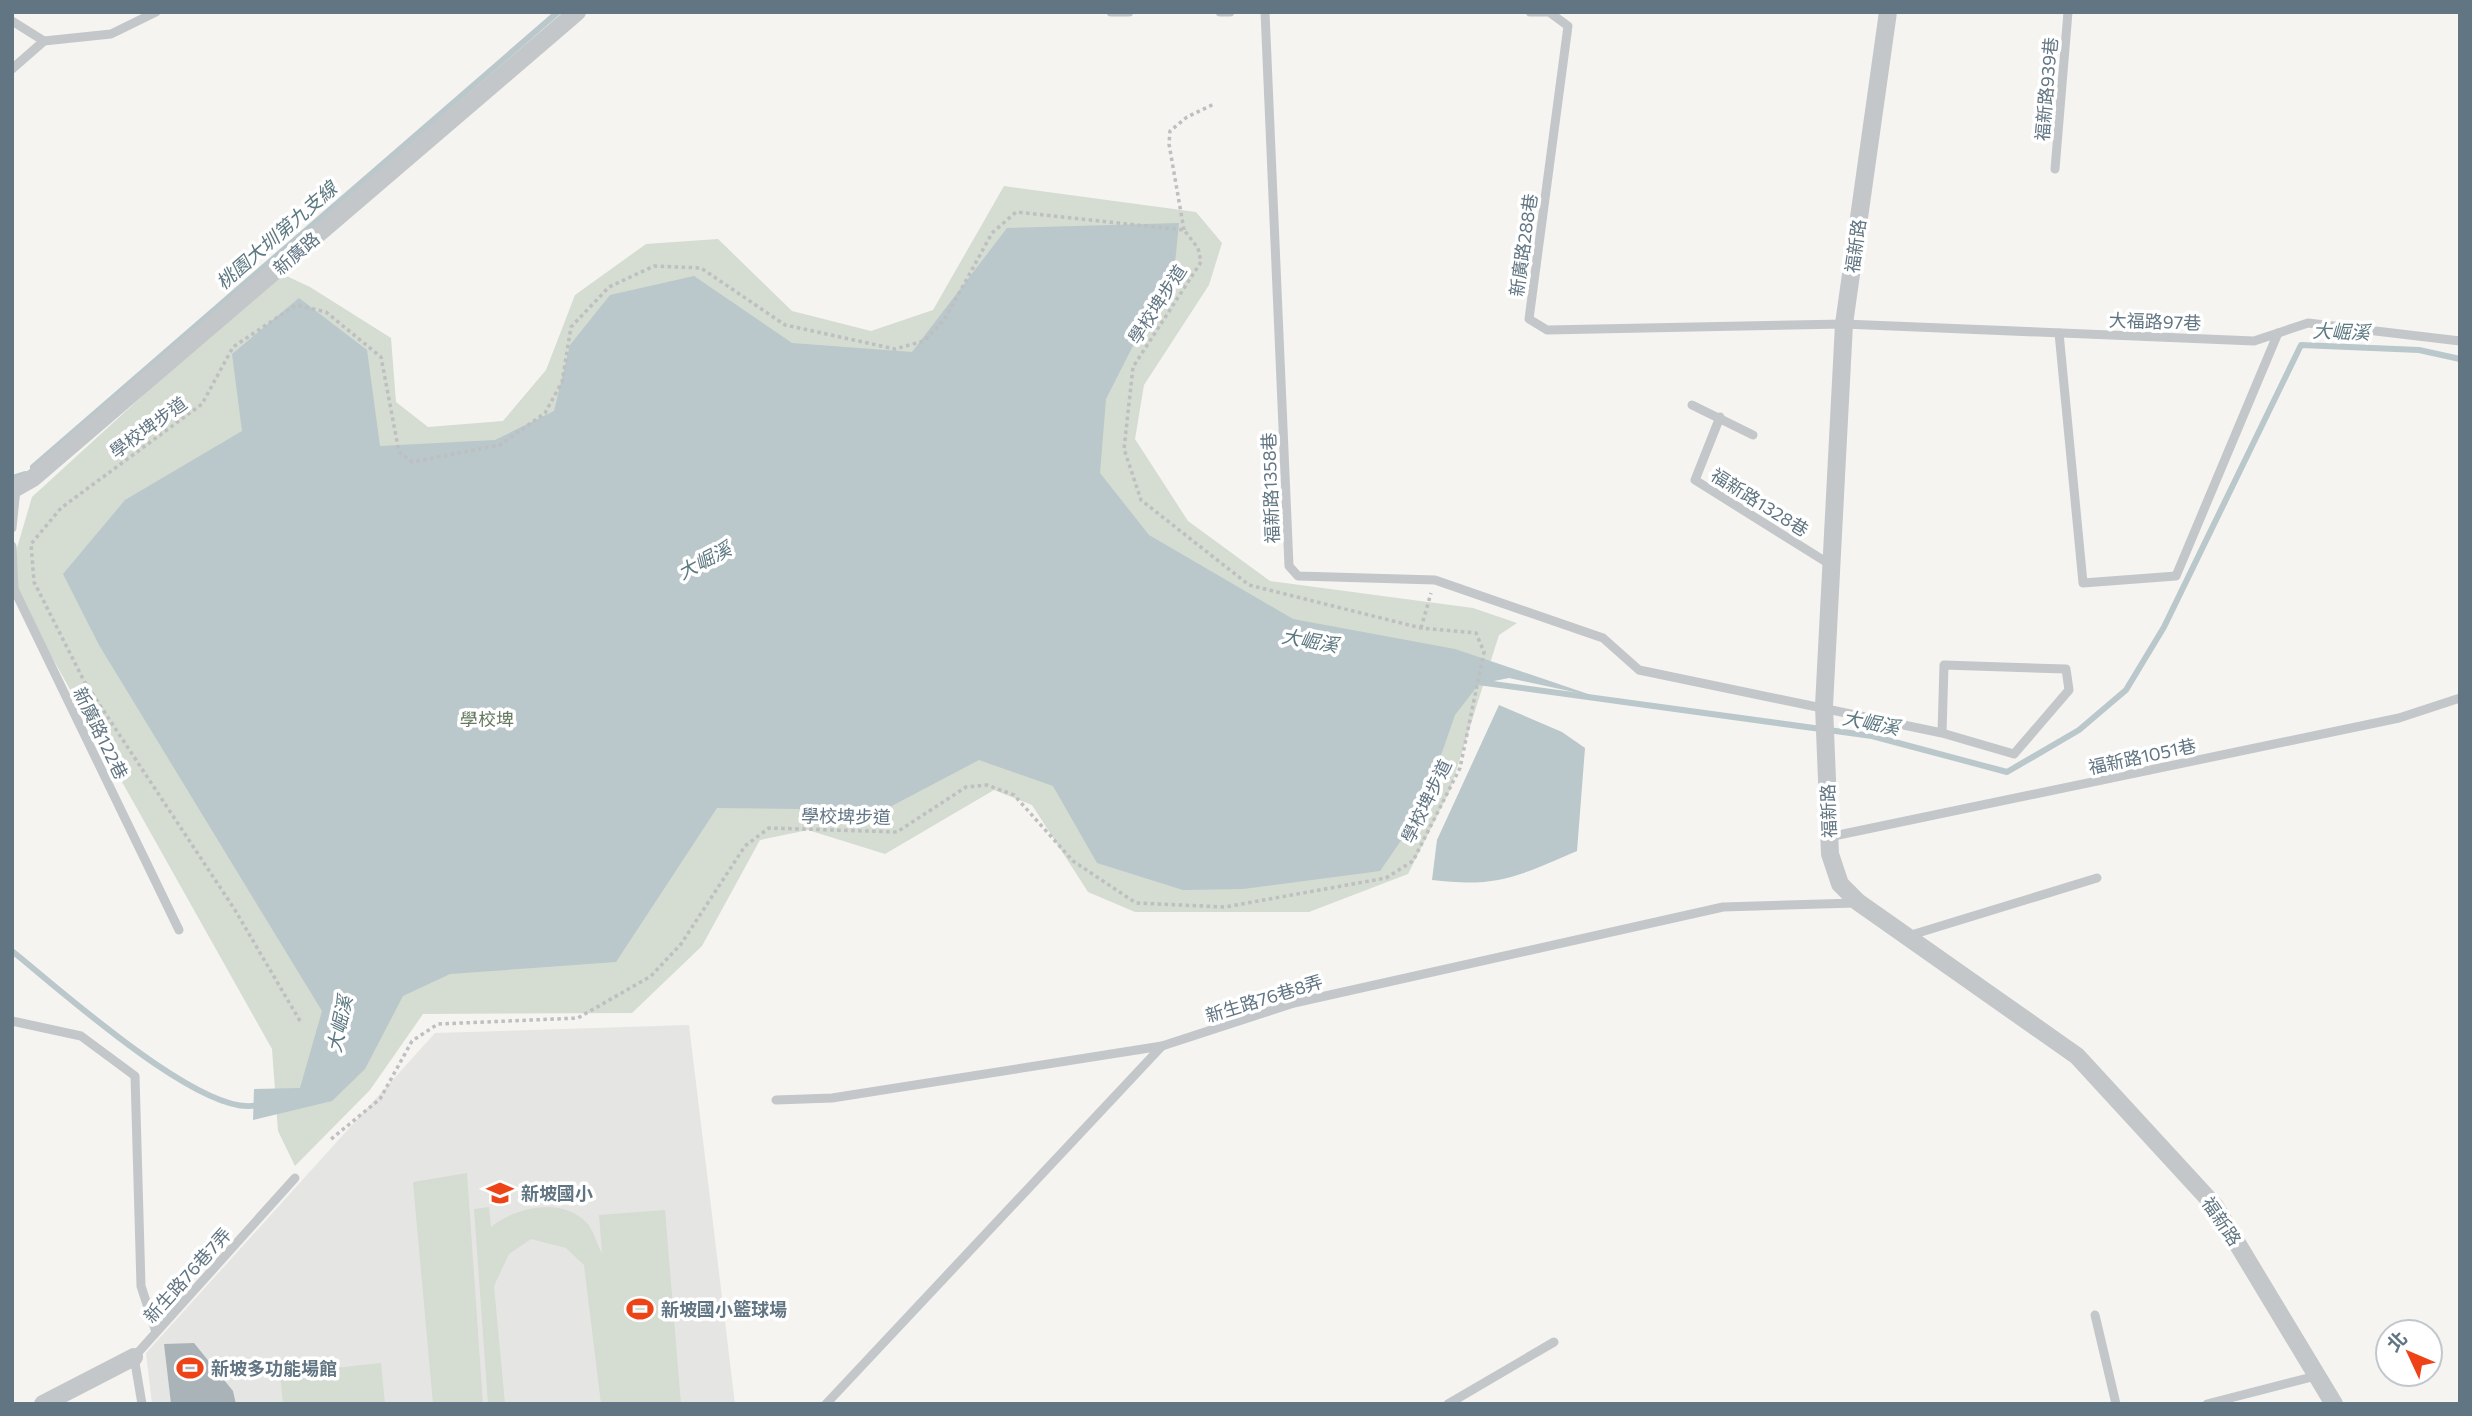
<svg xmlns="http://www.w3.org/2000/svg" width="2472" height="1416" font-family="Commissioner,'Noto Sans TC',sans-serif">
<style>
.built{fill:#e5e6e3}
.green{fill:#d5dcd1}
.water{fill:#bac7cb}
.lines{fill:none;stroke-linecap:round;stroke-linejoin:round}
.stream{stroke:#bac7cb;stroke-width:6}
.building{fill:#aab3b8}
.path{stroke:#bdbfc1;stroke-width:3.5;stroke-dasharray:3.5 3.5;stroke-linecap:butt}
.lane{stroke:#c3c7ca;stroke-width:9}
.street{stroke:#c3c7ca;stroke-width:18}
.labels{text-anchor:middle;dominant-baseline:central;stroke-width:7;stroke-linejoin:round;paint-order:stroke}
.street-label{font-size:18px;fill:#617583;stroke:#fff}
.park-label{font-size:18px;fill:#667a60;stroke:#fff}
.poi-label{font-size:18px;font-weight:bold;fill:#617583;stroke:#fff;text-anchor:start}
.water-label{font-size:19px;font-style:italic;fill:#5c7881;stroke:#fff}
</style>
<rect width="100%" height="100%" fill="#f5f4f0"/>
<polygon class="built" points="689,1025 735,1404 152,1404 146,1353 435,1033"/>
<g class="green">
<polygon points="1004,186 1196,212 1222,243 1209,285 1144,385 1135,439 1188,521 1270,581 1473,608 1517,623 1499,635 1450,790 1408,874 1309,912 1135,912 1088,892 1032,805 994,790 885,854 808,830 760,840 702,946 632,1013 423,1014 370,1090 295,1166 278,1131 272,1049 12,586 12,565 32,497 278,272 310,287 391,338 396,402 428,427 503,421 546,370 575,295 646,244 718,239 792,311 871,331 933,310"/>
<polygon points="467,1173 483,1404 433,1404 413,1182"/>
<path d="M489,1207L491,1227C516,1207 561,1196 587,1223C594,1231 597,1245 602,1253L599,1215L665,1210L681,1404H601L584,1265L566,1248L531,1239L509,1254L494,1286L505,1404H488L474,1209Z"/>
<polygon points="381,1363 385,1404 283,1404 280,1374"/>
</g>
<g class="water">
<polygon points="1179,223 1175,263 1106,399 1100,473 1149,535 1293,619 1455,649 1597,697 1509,678 1479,684 1455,715 1422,810 1380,871 1243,889 1183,890 1097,863 1053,786 979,760 884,810 717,808 616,962 450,974 403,996 365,1069 332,1101 253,1120 254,1089 300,1088 322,1011 99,645 63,574 125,500 242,431 232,354 299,298 367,350 380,446 495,440 554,411 570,345 610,295 694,276 792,343 912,352 1007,228"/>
<path d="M1499,705L1562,732L1585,748L1577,851C1519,876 1497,888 1432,880L1437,840Z"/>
</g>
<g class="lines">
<g class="stream">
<polyline points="33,467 558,12"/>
<polyline points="12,478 25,474"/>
<polyline points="1478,682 1872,736 2007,772 2079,730 2126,690 2164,627 2301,345 2419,350 2460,359"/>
<path d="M12,951C55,985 209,1125 260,1104"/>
</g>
</g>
<polygon class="building" points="194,1343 233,1391 236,1404 171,1404 164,1344"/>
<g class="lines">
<g class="path">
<polyline points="1184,230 1169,144 1170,131 1187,117 1214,104"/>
<polyline points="1421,628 1431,593"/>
<polyline points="300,1021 235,910 84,681 34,582 31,544 61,508 202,404 233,347 296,305 326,312 381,357 399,452 412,462 500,445 545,413 562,382 571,327 609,287 654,266 701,268 785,325 895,349 924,341 945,319 992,233 1016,212 1184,230 1198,248 1201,262 1133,367 1124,449 1141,500 1249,585 1421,628 1476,633 1484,652 1460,768 1413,861 1386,878 1225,907 1136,903 1073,861 1014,795 987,785 966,787 897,832 769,828 745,846 681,944 651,976 578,1018 438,1024 412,1041 380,1099 330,1140"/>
</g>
<g class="lane">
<polyline points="1111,12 1129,12"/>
<polyline points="1220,12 1230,12"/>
<polyline points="1265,12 1289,566 1298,576 1435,580 1603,638 1639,670 1942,733 2014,754 2069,690 2066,669 1944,665 1942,733"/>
<polyline points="1530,12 1549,12 1568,26 1529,319 1547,330 1844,324 2254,341 2308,323 2460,341"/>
<polyline points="12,21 44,41"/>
<polyline points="12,69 44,41 111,34 156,12"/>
<polyline points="2055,169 2068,12"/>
<polyline points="2059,333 2083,583 2176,576 2278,333"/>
<polyline points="1692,405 1753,435"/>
<polyline points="1720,417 1695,480 1831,565"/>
<polyline points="12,528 16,489"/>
<polyline points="12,546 14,589 179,930"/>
<polyline points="1829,837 2399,718 2460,698"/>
<polyline points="1908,936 2097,878"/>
<polyline points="12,1021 81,1036 135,1076 141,1286 156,1332"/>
<polyline points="776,1100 832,1098 1162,1046"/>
<polyline points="2095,1315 2116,1404"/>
<polyline points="142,1404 134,1357 295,1178"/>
<polyline points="826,1404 1162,1046 1294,1003 1723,907 1856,903"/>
<polyline points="1448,1404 1554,1342"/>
<polyline points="2207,1404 2316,1376"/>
</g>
<g class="street">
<polyline points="1888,12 1844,324 1824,706 1830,854 1840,884 1858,902 2077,1056 2214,1205 2334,1404"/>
<polyline points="12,490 33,478 577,12"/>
<polyline points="43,1404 134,1357"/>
</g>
</g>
<defs>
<g id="school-bare" transform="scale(2.1)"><path d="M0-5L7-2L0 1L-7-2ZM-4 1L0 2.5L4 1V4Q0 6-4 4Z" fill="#ee4316" stroke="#fff" stroke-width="2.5" paint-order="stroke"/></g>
<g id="stadium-bare" transform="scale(2.1)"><path d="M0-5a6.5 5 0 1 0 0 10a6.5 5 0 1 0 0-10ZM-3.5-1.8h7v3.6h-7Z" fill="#ee4316" stroke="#fff" stroke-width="2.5" paint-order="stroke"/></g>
</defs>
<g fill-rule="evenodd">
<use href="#school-bare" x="500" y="1193"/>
<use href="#stadium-bare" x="640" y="1309"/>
<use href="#stadium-bare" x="190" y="1368"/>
</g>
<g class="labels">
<g class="street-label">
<text transform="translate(2046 89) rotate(-85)">福新路939巷</text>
<text transform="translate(1523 245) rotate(-82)">新廣路288巷</text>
<text transform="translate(1855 246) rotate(-82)">福新路</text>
<text transform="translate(296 253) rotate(-41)">新廣路</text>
<text transform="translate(1157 304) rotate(-57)">學校埤步道</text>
<text transform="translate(2155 321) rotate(2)">大福路97巷</text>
<text transform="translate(148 427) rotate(-36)">學校埤步道</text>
<text transform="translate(1270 488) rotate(-92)">福新路1358巷</text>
<text transform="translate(1760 502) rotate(32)">福新路1328巷</text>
<text transform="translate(101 733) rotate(64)">新廣路122巷</text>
<text transform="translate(2142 756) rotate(-12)">福新路1051巷</text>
<text transform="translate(1426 801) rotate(-64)">學校埤步道</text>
<text transform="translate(1828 811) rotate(-92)">福新路</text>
<text transform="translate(846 816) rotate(1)">學校埤步道</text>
<text transform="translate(1264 998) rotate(-17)">新生路76巷8弄</text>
<text transform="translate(2222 1221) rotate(56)">福新路</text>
<text transform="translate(187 1275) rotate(-48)">新生路76巷7弄</text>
</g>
<g class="park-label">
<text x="487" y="719">學校埤</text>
</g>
<g class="poi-label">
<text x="521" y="1193">新坡國小</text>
<text x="661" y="1309">新坡國小籃球場</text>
<text x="211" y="1368">新坡多功能場館</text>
</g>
<g class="water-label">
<text transform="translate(276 235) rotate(-41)">桃園大圳第九支線</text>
<text transform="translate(2341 331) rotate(2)">大崛溪</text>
<text transform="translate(704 560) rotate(-28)">大崛溪</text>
<text transform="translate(1310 640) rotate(10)">大崛溪</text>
<text transform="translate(1871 722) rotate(11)">大崛溪</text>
<text transform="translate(339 1024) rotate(-78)">大崛溪</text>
</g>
</g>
<rect width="2472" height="1416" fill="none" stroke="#617583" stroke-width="28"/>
<g transform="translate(2409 1353) rotate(314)"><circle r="33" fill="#ffffff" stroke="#c0c8cd" stroke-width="2"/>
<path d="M0-5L12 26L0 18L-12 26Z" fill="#ee4316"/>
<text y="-10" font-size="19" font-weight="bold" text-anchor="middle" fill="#617583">北</text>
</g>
</svg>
